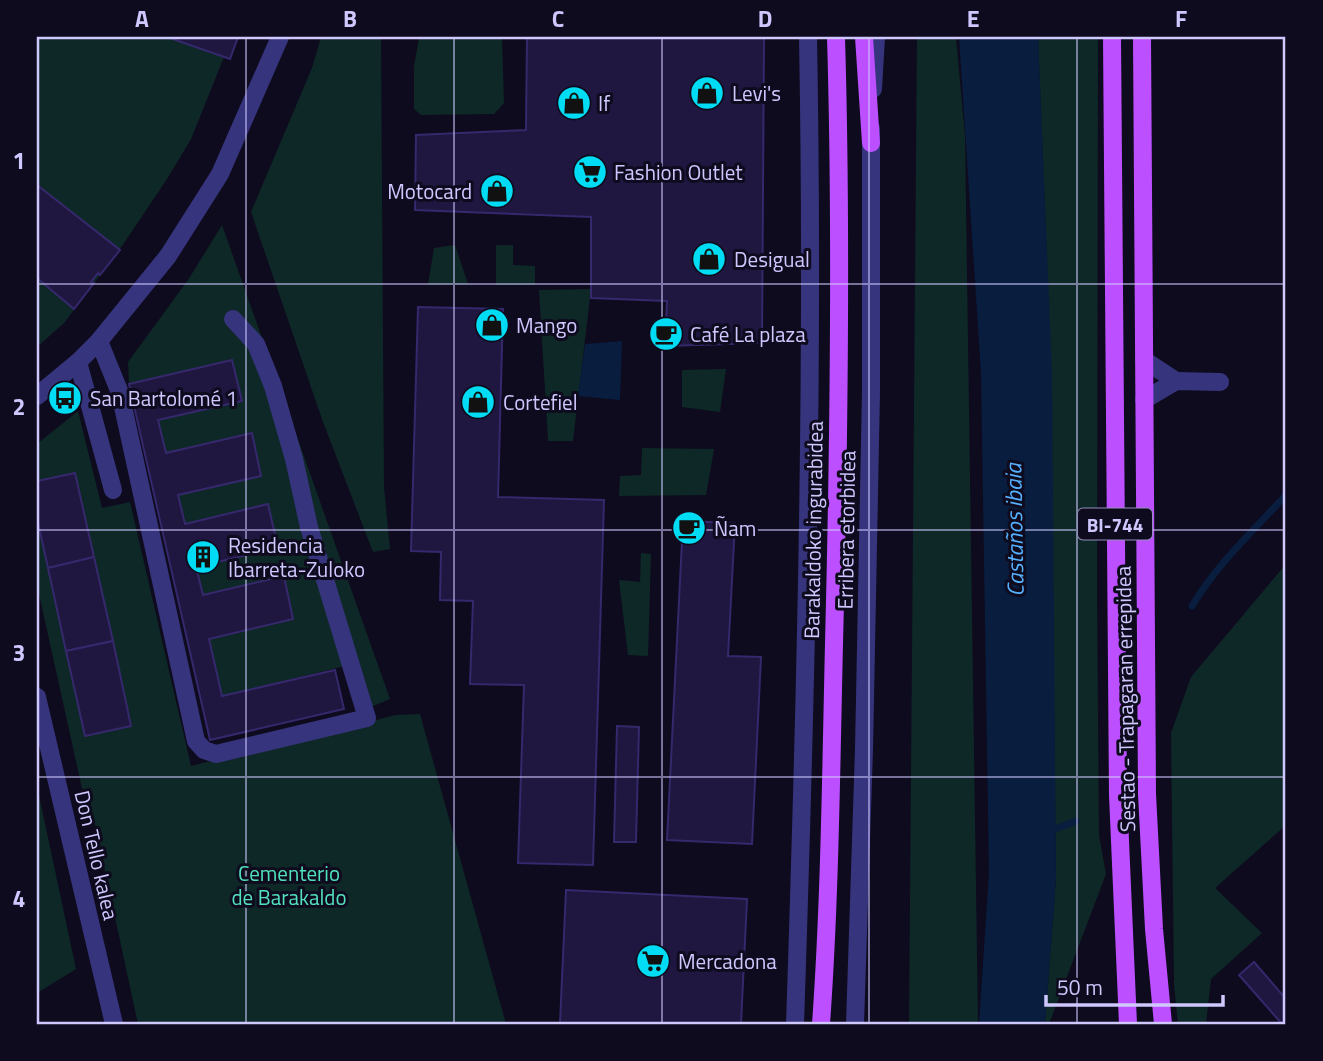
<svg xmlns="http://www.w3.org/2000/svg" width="1323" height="1061" font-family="'Titillium Web',sans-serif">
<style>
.green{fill:#0e2827}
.water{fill:#091d3f}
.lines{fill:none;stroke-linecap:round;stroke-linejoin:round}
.stream{stroke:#091d3f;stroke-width:7}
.building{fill:#1f173f;stroke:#35286c;stroke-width:2}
.minor{stroke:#37347e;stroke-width:18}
.major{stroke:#bc4fff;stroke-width:18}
.grid{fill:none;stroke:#cec8ff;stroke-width:2;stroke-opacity:0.55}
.labels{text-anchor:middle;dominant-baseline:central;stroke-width:6;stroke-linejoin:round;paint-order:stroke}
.shield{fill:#0e0b1e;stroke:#948fbc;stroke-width:2}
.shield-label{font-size:19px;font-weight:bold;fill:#cec8ff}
.poi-label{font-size:21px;fill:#cec8ff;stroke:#0e0b1e;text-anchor:start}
.street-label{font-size:21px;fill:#cec8ff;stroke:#0e0b1e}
.park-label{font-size:21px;fill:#51e2bd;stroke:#0e0b1e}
.water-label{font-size:23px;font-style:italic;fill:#56b1ff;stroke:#0e0b1e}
.neatline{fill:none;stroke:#cec8ff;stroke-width:2.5}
.grid-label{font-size:23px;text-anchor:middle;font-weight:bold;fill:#cec8ff}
</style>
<rect width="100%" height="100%" fill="#0e0b1e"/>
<g class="green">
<polygon points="37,37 232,37 191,139 167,179 122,246 64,323 37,347"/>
<polygon points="321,37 381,37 384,487 390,549 373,552 323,422 251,212 312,68"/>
<polygon points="419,37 502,37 504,103 494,114 421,115 414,109 414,67"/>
<polygon points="917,37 956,37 965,136 978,1024 909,1024"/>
<polygon points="1038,37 1098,37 1097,594 1099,835 1106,874 1049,1024 1045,1024 1056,879 1048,287"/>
<polygon points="222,225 390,699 371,707 357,663 222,696 209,639 293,618 284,576 203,595 196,567 278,547 268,505 185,524 178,495 261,476 252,433 166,453 158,420 241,401 232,361 129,384 128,362 188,280"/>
<polygon points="455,245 468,284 428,285 434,248"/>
<polygon points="496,245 513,245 513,265 535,266 535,285 496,285"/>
<polygon points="591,289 573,441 548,441 539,290"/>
<polygon points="726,369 720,412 682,407 682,370"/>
<polygon points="78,411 102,508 130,502 191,766 396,715 420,714 506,1024 138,1024 88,792 83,793 37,585 37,444"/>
<polygon points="642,448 714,449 706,495 619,496 620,476 641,475"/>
<polygon points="641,553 651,554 648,656 628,655 619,580 640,582"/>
<polygon points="1286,564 1286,825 1215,888 1262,933 1211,979 1206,1024 1178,1024 1174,984 1171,733 1191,677"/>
<polygon points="37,786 76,969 37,993"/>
</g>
<g class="water">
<polygon points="959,37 1038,37 1052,372 1056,879 1045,1024 979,1024 989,873 981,373"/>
<polygon points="622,341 620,400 578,396 585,344"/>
</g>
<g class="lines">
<g class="stream">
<path d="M1192,606C1216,565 1254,530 1286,495"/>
<polyline points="1047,832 1076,821"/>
</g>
</g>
<g class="building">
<polygon points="167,37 238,37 230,59"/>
<polygon points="527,37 764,37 762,343 665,346 667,301 591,298 591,217 415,210 416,135 526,130"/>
<polygon points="37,185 120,250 100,275 98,273 91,282 94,283 74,309 37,278"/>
<polygon points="418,307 503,309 498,497 604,500 593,865 518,863 524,685 470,684 473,601 440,600 441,552 411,551"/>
<polygon points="232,360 242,401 158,420 166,453 252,433 261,476 178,495 185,524 268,504 278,548 196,567 203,595 284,576 293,619 209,639 222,696 335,670 344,709 210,740 129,384"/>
<polygon points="75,473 94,557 48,568 37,518 37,481"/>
<polygon points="683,521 735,523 728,656 761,657 752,844 667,840"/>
<polygon points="94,557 113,641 66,651 48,568"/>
<polygon points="113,641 131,726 85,736 66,651"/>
<polygon points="617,726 639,727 636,842 614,842"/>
<polygon points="566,890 747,899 741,1024 560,1023"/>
<polygon points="1254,962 1286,999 1286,1024 1282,1024 1239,975"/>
</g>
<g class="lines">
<g class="minor">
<polyline points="873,89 876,37"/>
<polyline points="99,341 120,393 196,741 204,750 216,754 367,718 309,527 294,459 273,386 256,344 233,319"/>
<polyline points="1144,360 1176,381"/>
<polyline points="78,362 113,490"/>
<polyline points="37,396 78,362 99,341 168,256 220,174 280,37"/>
<polyline points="1144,400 1176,381 1220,382"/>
<polyline points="37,697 114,1024"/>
<path d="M795,1024C806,695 814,366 808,37"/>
<polyline points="855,1024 864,749 871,391 871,128"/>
</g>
<g class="major">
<polyline points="864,37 871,143"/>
<polyline points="1112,37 1118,795 1128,1024"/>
<polyline points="1142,37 1147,794 1154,929 1163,1024"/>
<path d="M821,1024C830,898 831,771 834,644C839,442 842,239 836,37"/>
</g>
</g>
<path class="grid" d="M246,37V1024M454,37V1024M662,37V1024M869,37V1024M1077,37V1024M37,284H1286M37,530H1286M37,777H1286"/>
<defs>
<g id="shop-disc" transform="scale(1.75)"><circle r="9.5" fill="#00dcf3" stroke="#0e0b1e"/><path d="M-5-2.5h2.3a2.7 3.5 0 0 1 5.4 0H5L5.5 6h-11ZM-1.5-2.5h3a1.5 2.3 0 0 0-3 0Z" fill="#111"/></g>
<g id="supermarket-disc" transform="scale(1.75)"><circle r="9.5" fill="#00dcf3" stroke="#0e0b1e"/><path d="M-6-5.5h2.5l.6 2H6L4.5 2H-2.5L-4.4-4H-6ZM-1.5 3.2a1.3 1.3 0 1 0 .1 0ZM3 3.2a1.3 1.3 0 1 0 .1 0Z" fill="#111"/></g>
<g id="cafe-disc" transform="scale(1.75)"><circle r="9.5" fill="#00dcf3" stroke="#0e0b1e"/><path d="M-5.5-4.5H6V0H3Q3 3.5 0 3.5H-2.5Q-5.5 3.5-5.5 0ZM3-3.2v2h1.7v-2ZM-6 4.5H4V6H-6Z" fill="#111"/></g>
<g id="bus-disc" transform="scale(1.75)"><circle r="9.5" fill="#00dcf3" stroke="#0e0b1e"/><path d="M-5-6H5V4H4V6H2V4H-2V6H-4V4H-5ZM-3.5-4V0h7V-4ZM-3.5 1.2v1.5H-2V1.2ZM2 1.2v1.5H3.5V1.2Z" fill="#111"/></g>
<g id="building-disc" transform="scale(1.75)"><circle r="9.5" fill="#00dcf3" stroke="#0e0b1e"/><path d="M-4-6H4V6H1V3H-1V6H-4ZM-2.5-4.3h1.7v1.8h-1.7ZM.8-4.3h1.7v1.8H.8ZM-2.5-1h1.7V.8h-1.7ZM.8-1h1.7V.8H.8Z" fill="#111"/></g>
</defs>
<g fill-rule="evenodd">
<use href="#shop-disc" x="707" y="93"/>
<use href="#shop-disc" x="574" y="103"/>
<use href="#supermarket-disc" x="590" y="172"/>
<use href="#shop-disc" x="497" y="191"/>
<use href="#shop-disc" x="709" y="259"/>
<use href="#shop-disc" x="492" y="325"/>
<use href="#cafe-disc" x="666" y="334"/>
<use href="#bus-disc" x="65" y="398"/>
<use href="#shop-disc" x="478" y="402"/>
<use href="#cafe-disc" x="689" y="528"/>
<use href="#building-disc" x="203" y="557"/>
<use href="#supermarket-disc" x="653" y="961"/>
</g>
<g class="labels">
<rect class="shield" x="1078" y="508.5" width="74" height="31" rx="5"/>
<g class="shield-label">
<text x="1115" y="524">BI-744</text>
</g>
<g class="poi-label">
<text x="732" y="93">Levi's</text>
<text x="598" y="103">If</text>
<text x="614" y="172">Fashion Outlet</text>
<text x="472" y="191" text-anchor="end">Motocard</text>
<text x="734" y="259">Desigual</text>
<text x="516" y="325">Mango</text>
<text x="690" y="334">Café La plaza</text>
<text x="90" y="398">San Bartolomé 1</text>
<text x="503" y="402">Cortefiel</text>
<text x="714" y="528">Ñam</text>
<text x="228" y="545">Residencia<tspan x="228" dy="24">Ibarreta-Zuloko</tspan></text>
<text x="678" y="961">Mercadona</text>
</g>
<g class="street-label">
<text transform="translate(813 530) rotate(-89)">Barakaldoko ingurabidea</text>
<text transform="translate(846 530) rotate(-89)">Erribera etorbidea</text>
<text transform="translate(1125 699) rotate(-91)">Sestao - Trapagaran errepidea</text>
<text transform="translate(97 855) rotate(77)">Don Tello kalea</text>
</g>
<g class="park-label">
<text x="289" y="873">Cementerio<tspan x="289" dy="24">de Barakaldo</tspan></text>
</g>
<g class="water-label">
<text transform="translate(1014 530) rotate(-91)">Castaños ibaia</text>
</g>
</g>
<rect width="1323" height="1061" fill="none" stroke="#0e0b1e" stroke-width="77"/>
<path d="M1046 995v10h177v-10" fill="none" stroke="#cec8ff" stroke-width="3.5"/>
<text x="1057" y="995" font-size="21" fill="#cec8ff" stroke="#0e0b1e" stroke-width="5" paint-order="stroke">50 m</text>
<rect x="38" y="38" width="1246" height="985" class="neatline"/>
<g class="grid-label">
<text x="142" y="27">A</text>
<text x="350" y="27">B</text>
<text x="558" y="27">C</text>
<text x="765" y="27">D</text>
<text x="973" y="27">E</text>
<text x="1181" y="27">F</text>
<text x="19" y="169">1</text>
<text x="19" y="415">2</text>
<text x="19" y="661">3</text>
<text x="19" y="907">4</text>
</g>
</svg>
